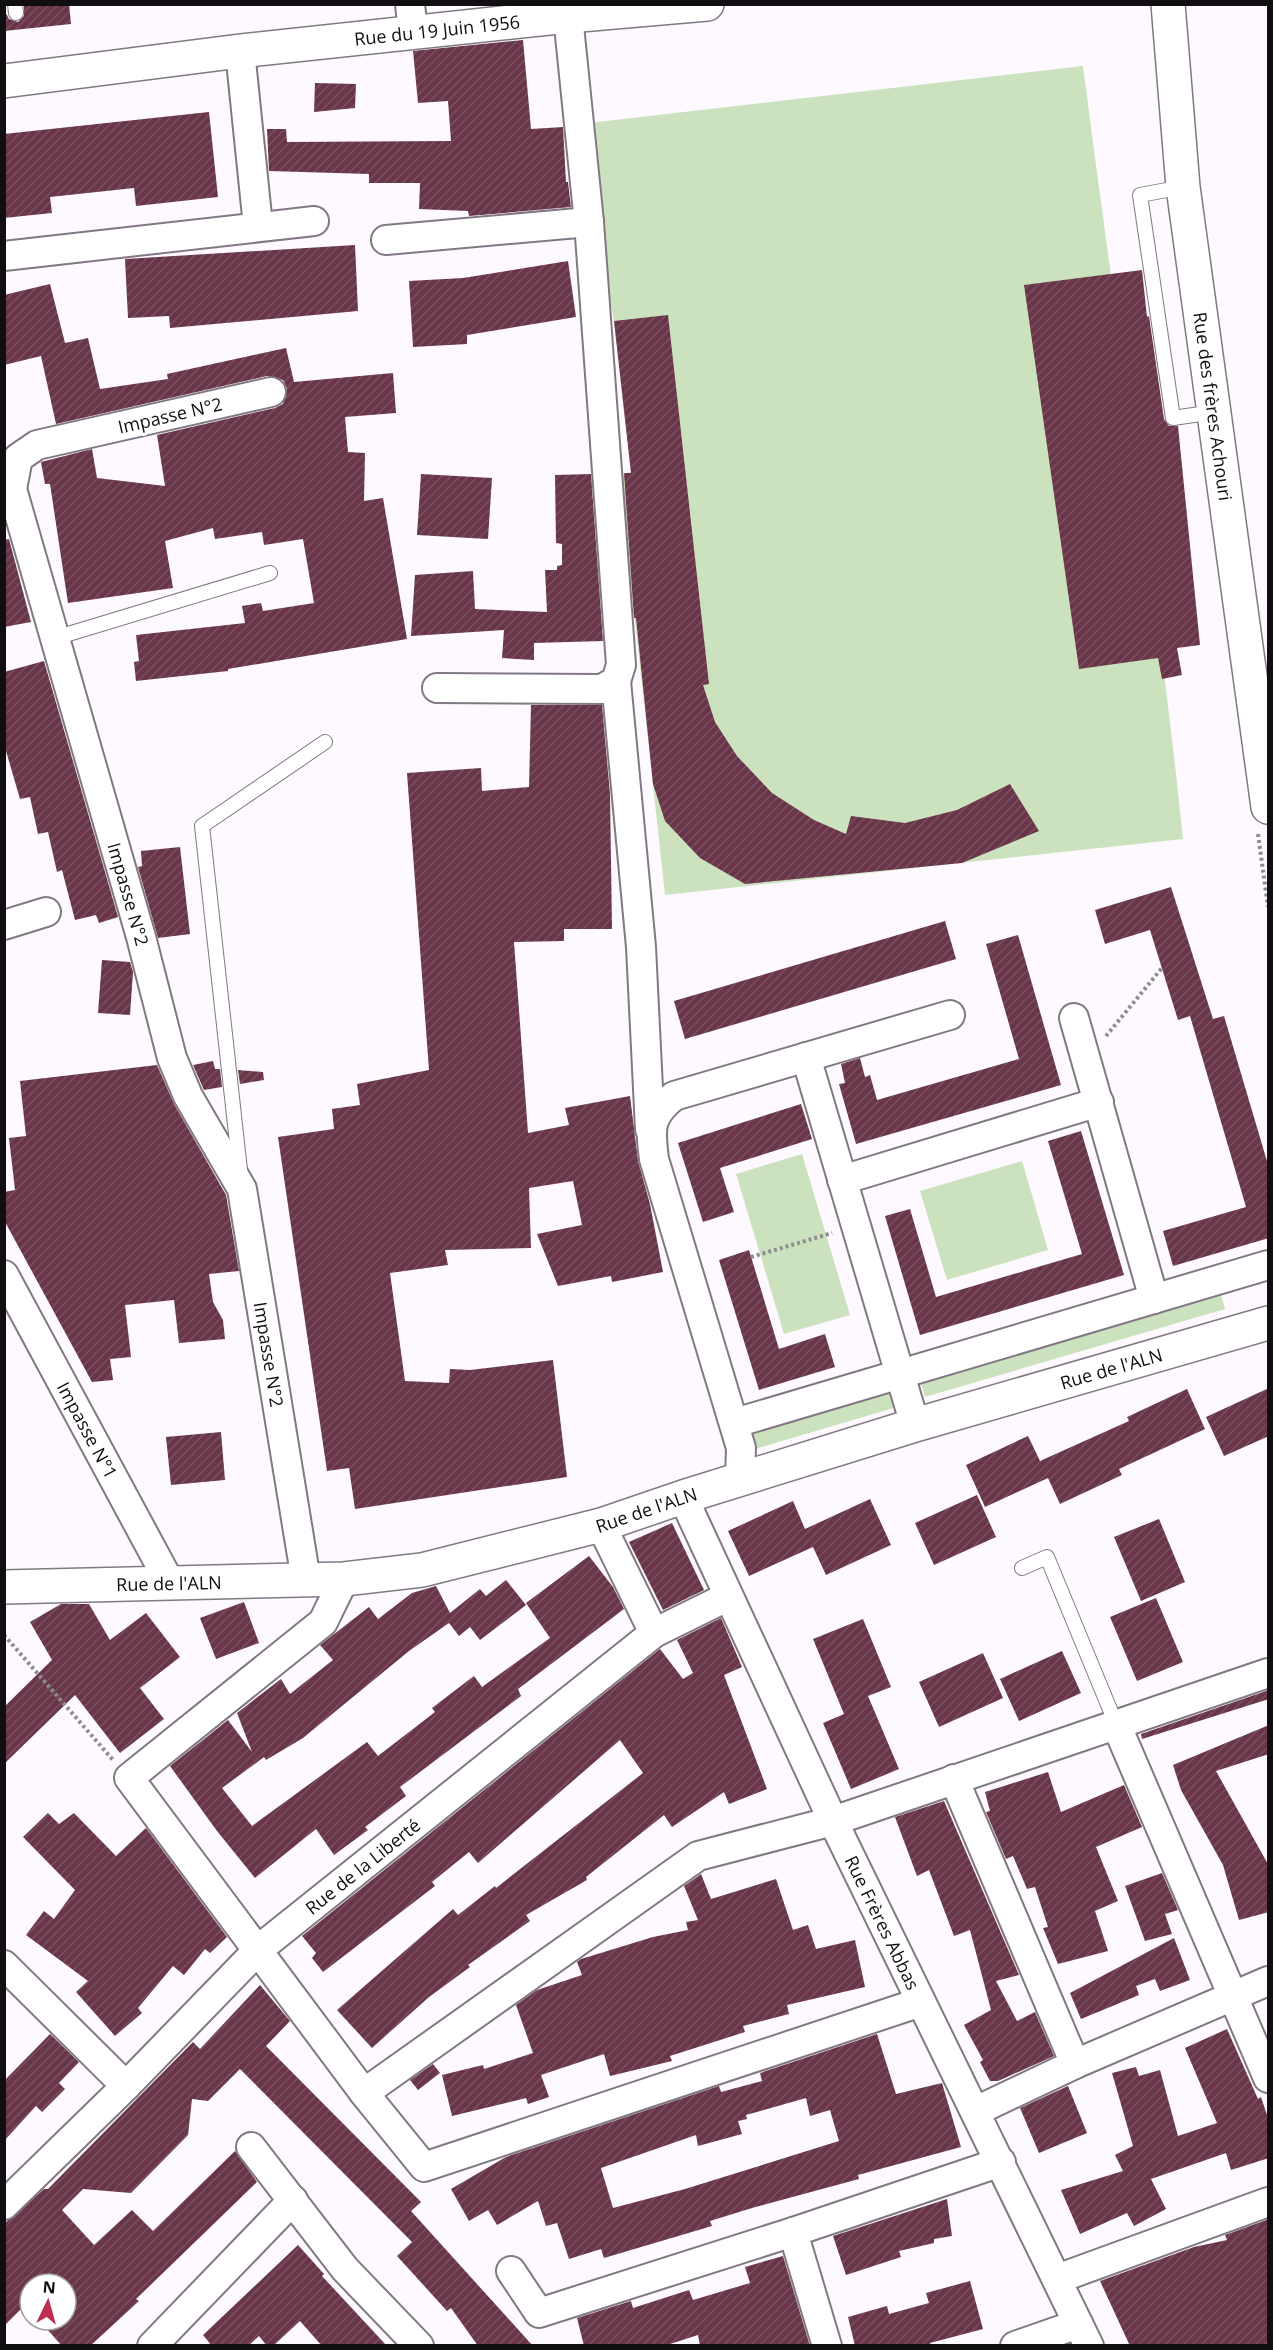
<svg xmlns="http://www.w3.org/2000/svg" width="1273" height="2350" font-family="'Open Sans',sans-serif">
<style>
.green{fill:#cce2bf}
.building{fill:url(#building-hatch);fill-rule:evenodd}
.lines{fill:none;stroke-linecap:round;stroke-linejoin:round}
.lane-casing{stroke:#817884;stroke-width:16}
.street-casing{stroke:#817884;stroke-width:32}
.secondary-casing{stroke:#817884;stroke-width:36}
.path{stroke:#8f8c90;stroke-width:4;stroke-dasharray:3 3;stroke-linecap:butt}
.lane{stroke:#fff;stroke-width:14}
.street{stroke:#fff;stroke-width:28}
.secondary{stroke:#fff;stroke-width:33}
.labels{text-anchor:middle;dominant-baseline:central;stroke-width:6;stroke-linejoin:round;paint-order:stroke}
.street-label{font-size:18px;fill:#110e12;stroke:#fff}
</style>
<defs>
<pattern id="building-hatch" width="6" height="6" patternUnits="userSpaceOnUse" patternTransform="scale(1.5)"><rect width="6" height="6" fill="#693649"/><path d="M-1 1l2-2M0 6l6-6M5 7l2-2" fill="none" stroke="#79505f"/></pattern>
</defs>
<rect width="100%" height="100%" fill="#fdf9fe"/>
<g class="green">
<path d="M1083,66C1116,324 1156,580 1183,839L665,895L619,474L631,472L614,321L580,124Z"/>
<polygon points="802,1154 850,1315 784,1334 736,1174"/>
<polygon points="1022,1161 1048,1250 947,1280 920,1191"/>
<polygon points="1219,1288 1225,1309 925,1397 919,1377"/>
<polygon points="891,1385 897,1407 755,1449 749,1427"/>
</g>
<g class="building">
<polygon points="24,4 69,4 71,24 4,31 4,10 9,19 18,22 24,16"/>
<polygon points="523,40 531,129 563,127 566,182 568,182 571,207 469,216 468,211 419,209 420,183 369,183 369,174 269,171 267,129 286,129 287,142 451,141 448,101 418,103 413,51"/>
<polygon points="315,83 356,84 355,108 314,112"/>
<polygon points="209,112 218,197 136,206 134,188 50,197 52,213 4,218 4,134"/>
<polygon points="355,245 358,311 170,328 169,316 128,318 125,259"/>
<polygon points="568,261 576,317 467,335 467,344 413,347 409,281 463,278"/>
<polygon points="1142,270 1147,317 1149,316 1164,419 1169,426 1178,426 1200,645 1177,648 1182,675 1162,679 1158,658 1079,669 1024,285"/>
<polygon points="50,284 65,343 88,338 100,389 168,379 167,374 286,348 294,382 393,373 396,413 345,417 348,452 365,453 364,501 383,498 407,639 228,669 228,671 136,681 134,662 139,661 136,635 245,623 242,606 261,603 263,611 314,603 303,539 264,545 262,532 215,539 213,528 165,541 173,588 68,603 50,484 45,484 41,462 92,449 97,478 165,486 157,435 275,408 283,404 287,389 283,380 267,376 56,424 41,356 4,365 4,295"/>
<polygon points="668,315 709,684 703,685 715,722 737,756 772,793 814,820 846,834 851,816 905,823 957,810 1010,784 1039,831 962,863 745,884 700,858 665,821 653,784 636,618 634,618 624,473 631,473 614,321"/>
<polygon points="421,474 492,478 488,539 417,535"/>
<polygon points="591,474 603,641 534,643 534,660 502,658 504,630 411,636 415,575 473,571 475,609 547,612 545,570 557,570 557,566 562,565 562,544 556,543 555,475"/>
<polygon points="9,539 31,622 4,627 4,540"/>
<polygon points="44,661 118,917 99,923 96,915 75,920 62,870 57,872 48,832 38,834 30,797 20,799 4,744 4,672"/>
<polygon points="531,705 602,705 610,794 612,929 564,929 564,941 514,942 528,1133 569,1125 565,1108 630,1096 638,1161 650,1204 663,1272 612,1282 611,1276 558,1286 537,1234 582,1225 573,1181 529,1188 531,1248 445,1250 448,1265 390,1273 405,1381 449,1383 450,1369 470,1370 553,1360 567,1477 355,1509 349,1468 327,1471 278,1137 334,1129 332,1109 360,1105 357,1084 429,1070 407,773 481,768 482,791 529,787"/>
<polygon points="180,847 190,934 158,938 138,867 142,866 141,851"/>
<polygon points="1171,887 1213,1019 1224,1016 1269,1168 1269,1238 1173,1266 1163,1231 1246,1207 1190,1016 1178,1020 1150,930 1105,944 1095,910"/>
<polygon points="945,921 956,959 685,1039 674,1001"/>
<polygon points="1018,935 1061,1085 856,1144 839,1084 845,1083 841,1064 860,1058 865,1077 870,1075 877,1100 1019,1059 986,944"/>
<polygon points="102,960 130,962 133,972 130,1015 98,1013"/>
<polygon points="213,1061 215,1069 220,1069 222,1087 204,1090 193,1065"/>
<polygon points="157,1065 174,1104 226,1195 239,1271 209,1274 213,1302 223,1320 225,1339 179,1343 174,1300 125,1305 131,1357 110,1359 113,1380 92,1382 4,1220 4,1192 15,1190 9,1138 26,1136 20,1081"/>
<polygon points="238,1070 263,1072 264,1080 240,1084"/>
<polygon points="801,1104 812,1139 720,1168 734,1212 703,1222 678,1143"/>
<polygon points="1081,1131 1124,1275 920,1335 885,1216 910,1209 936,1297 1082,1254 1048,1141"/>
<polygon points="749,1250 779,1349 825,1334 835,1367 759,1390 719,1260"/>
<polygon points="1269,1388 1269,1436 1224,1456 1206,1417"/>
<polygon points="1187,1389 1205,1429 1119,1469 1122,1475 1060,1504 1048,1478 985,1507 966,1465 1028,1436 1040,1461 1129,1421 1127,1417"/>
<polygon points="221,1432 225,1480 171,1485 166,1437"/>
<polygon points="977,1495 996,1537 934,1565 915,1523"/>
<polygon points="870,1499 891,1545 826,1575 813,1547 749,1576 728,1531 793,1501 805,1529"/>
<polygon points="1159,1519 1185,1582 1141,1601 1114,1537"/>
<polygon points="672,1523 704,1590 663,1610 629,1542"/>
<polygon points="589,1556 613,1587 624,1609 518,1689 521,1696 400,1787 406,1796 365,1827 368,1830 334,1855 316,1829 255,1878 217,1831 170,1766 228,1720 252,1752 237,1713 281,1679 290,1694 333,1660 320,1645 369,1607 378,1619 412,1593 436,1586 450,1613 480,1589 486,1596 506,1580 526,1605 480,1640 470,1627 459,1636 449,1623 409,1651 303,1738 266,1760 264,1757 222,1788 252,1826 367,1742 378,1756 435,1712 432,1708 474,1676 482,1687 550,1638 526,1603"/>
<polygon points="1156,1598 1183,1662 1137,1681 1110,1617"/>
<polygon points="244,1602 259,1643 216,1659 200,1618"/>
<polygon points="61,1604 89,1604 110,1640 146,1613 180,1657 140,1688 164,1719 120,1753 75,1695 4,1764 4,1707 52,1660 30,1622"/>
<polygon points="721,1618 742,1667 724,1675 767,1789 729,1804 724,1792 672,1827 664,1815 586,1877 587,1880 526,1915 530,1921 468,1965 470,1967 429,1997 372,2048 337,2010 453,1909 458,1915 495,1886 496,1888 643,1773 620,1740 478,1863 469,1852 432,1882 435,1886 323,1972 312,1958 316,1953 302,1936 660,1649 683,1679 693,1673 677,1640"/>
<polygon points="863,1619 891,1687 868,1696 899,1769 851,1789 823,1723 844,1714 813,1639"/>
<polygon points="1062,1651 1081,1693 1019,1721 1000,1679"/>
<polygon points="983,1653 1003,1698 939,1727 919,1682"/>
<polygon points="1269,1690 1269,1699 1142,1739 1141,1734"/>
<polygon points="1269,1725 1269,1754 1216,1771 1269,1866 1269,1912 1239,1920 1223,1865 1181,1790 1173,1765"/>
<polygon points="1048,1772 1061,1812 1124,1785 1142,1827 1096,1847 1118,1901 1095,1911 1108,1951 1058,1964 1043,1928 1048,1927 1035,1887 1027,1889 1013,1856 1006,1859 986,1812 990,1811 985,1792"/>
<polygon points="944,1801 1019,1975 996,1981 1017,2021 1035,2012 1054,2056 998,2081 990,2081 980,2062 983,2060 964,2025 991,2010 970,1930 954,1936 929,1870 917,1876 895,1817"/>
<polygon points="48,1813 59,1824 74,1813 116,1856 146,1828 227,1937 210,1953 205,1949 184,1975 173,1966 138,2008 142,2013 115,2036 76,1992 88,1981 26,1935 44,1911 54,1919 75,1890 23,1837"/>
<polygon points="1162,1873 1178,1910 1165,1914 1172,1934 1145,1941 1125,1886"/>
<polygon points="701,1874 711,1899 776,1879 793,1930 808,1925 816,1949 855,1940 865,1987 787,2005 789,2014 743,2026 745,2032 670,2056 672,2061 610,2076 604,2054 541,2075 549,2097 528,2104 526,2098 452,2116 442,2075 483,2065 484,2069 533,2053 516,2005 537,1990 582,1975 577,1962 581,1959 653,1937 688,1930 686,1922 698,1920 684,1886"/>
<polygon points="1174,1938 1190,1980 1160,1991 1155,1979 1136,1986 1139,1995 1081,2019 1070,1993"/>
<polygon points="260,1985 290,2021 266,2046 421,2202 411,2211 533,2346 478,2346 451,2308 447,2311 397,2256 412,2242 240,2069 208,2101 192,2099 188,2135 131,2193 83,2189 62,2210 94,2245 132,2210 153,2231 235,2151 257,2182 136,2299 139,2301 90,2346 62,2346 39,2320 66,2320 66,2284 30,2284 30,2310 25,2305 4,2326 4,2224 44,2189 48,2189 193,2042 200,2049"/>
<polygon points="1227,2029 1258,2099 1261,2097 1269,2121 1269,2158 1231,2170 1226,2153 1151,2179 1166,2209 1134,2226 1127,2213 1080,2234 1061,2190 1123,2171 1115,2155 1133,2146 1112,2073 1136,2067 1139,2076 1160,2070 1178,2136 1217,2123 1185,2048"/>
<polygon points="50,2034 79,2062 59,2083 65,2089 42,2112 36,2106 4,2141 4,2081"/>
<path d="M877,2034L896,2094L942,2083L961,2147L858,2175L859,2179L752,2208L710,2221L712,2226L604,2258L601,2249L569,2259L557,2223L546,2226L538,2201L497,2225L488,2210L469,2221L451,2189L506,2157L719,2086L721,2092L762,2081L760,2073ZM806,2098L810,2116L830,2110L839,2141L685,2189L613,2208L601,2168L696,2135L698,2146L742,2134L738,2121L747,2119L746,2115Z"/>
<polygon points="433,2064 440,2073 418,2090 410,2080"/>
<polygon points="1068,2086 1087,2133 1039,2153 1020,2108"/>
<polygon points="947,2199 952,2236 934,2239 934,2243 899,2251 901,2257 846,2275 833,2236"/>
<polygon points="1269,2219 1269,2346 1130,2346 1100,2281 1194,2247 1227,2240 1225,2235"/>
<polygon points="298,2245 324,2274 322,2276 387,2346 322,2346 300,2321 273,2346 267,2346 259,2336 248,2346 212,2346 203,2335"/>
<polygon points="783,2256 810,2346 700,2346 698,2335 664,2346 584,2346 577,2318 631,2301 633,2308 689,2290 693,2300 750,2283 745,2267"/>
<polygon points="970,2281 983,2329 930,2343 931,2346 855,2346 848,2317 887,2306 889,2314 929,2303 926,2293"/>
</g>
<g class="lines">
<g class="lane-casing">
<g id="lane">
<polyline points="15,4 16,13"/>
<polyline points="1183,187 1140,195 1173,418 1214,412"/>
<polyline points="55,638 270,573"/>
<polyline points="240,1170 202,826 325,742"/>
<polyline points="1022,1568 1047,1557 1116,1724"/>
</g>
</g>
<g class="street-casing">
<g id="street">
<polyline points="410,4 413,32"/>
<polyline points="240,51 258,226"/>
<polyline points="386,240 589,222"/>
<polyline points="4,256 314,221"/>
<path id="s1" d="M271,392L37,445L18,458L12,489L141,937L172,1058L188,1096L242,1189L306,1580"/>
<polyline points="616,681 641,947 650,1129"/>
<polyline points="437,688 602,689 616,681 621,665 589,222 568,16"/>
<polyline points="4,925 46,912"/>
<polyline points="1074,1018 1154,1299"/>
<polyline points="806,1057 915,1425"/>
<polyline points="842,1180 1099,1102"/>
<path id="s2" d="M4,1275L170,1583"/>
<polyline points="735,1423 1268,1265"/>
<path d="M740,1479L741,1448L654,1159C650,1128 649,1116 674,1096L950,1015"/>
<path id="s3" d="M683,1497L833,1821L1089,2346"/>
<polyline points="344,1579 323,1622 129,1778 364,2093 698,1856 833,1821 1268,1673"/>
<polyline points="654,1633 727,1597"/>
<polyline points="1116,1724 1268,2078"/>
<polyline points="954,1779 1075,2064"/>
<polyline points="4,1965 126,2086"/>
<polyline points="364,2093 424,2167 921,2002"/>
<polyline points="976,2111 1075,2064 1268,1981"/>
<polyline points="251,2147 345,2269 419,2346"/>
<path id="s4" d="M4,2205L126,2086L259,1949L654,1633L601,1525"/>
<polyline points="793,2232 827,2346"/>
<polyline points="511,2271 539,2313 793,2232 1001,2162"/>
<polyline points="1057,2279 1268,2202"/>
<polyline points="152,2346 293,2200"/>
<polyline points="1015,2346 1078,2324"/>
</g>
</g>
<g class="secondary-casing">
<g id="secondary">
<path id="s5" d="M1168,4L1183,187L1268,807"/>
<path id="s6" d="M4,81L240,51L568,16L707,4"/>
<path id="s7" d="M4,1587L344,1579L422,1570L601,1525L683,1497L915,1425L1268,1323"/>
</g>
</g>
<g class="path">
<polyline points="1258,834 1268,907"/>
<polyline points="1106,1036 1162,968"/>
<polyline points="751,1257 832,1233"/>
<polyline points="4,1635 113,1760"/>
</g>
<use href="#lane" class="lane"/>
<use href="#street" class="street"/>
<use href="#secondary" class="secondary"/>
</g>
<g class="labels">
<g class="street-label">
<text stroke="none"><textPath href="#s6" startOffset="436">Rue du 19 Juin 1956</textPath></text>
<text stroke="none"><textPath href="#s5" startOffset="405">Rue des frères Achouri</textPath></text>
<text transform="translate(170 415) rotate(-13)">Impasse N°2</text>
<text stroke="none"><textPath href="#s1" startOffset="716">Impasse N°2</textPath></text>
<text stroke="none"><textPath href="#s1" startOffset="1202">Impasse N°2</textPath></text>
<text stroke="none"><textPath href="#s7" startOffset="1137">Rue de l'ALN</textPath></text>
<text stroke="none"><textPath href="#s2" startOffset="176">Impasse N°1</textPath></text>
<text stroke="none"><textPath href="#s7" startOffset="651">Rue de l'ALN</textPath></text>
<text stroke="none"><textPath href="#s7" startOffset="165">Rue de l'ALN</textPath></text>
<text stroke="none"><textPath href="#s4" startOffset="494">Rue de la Liberté</textPath></text>
<text stroke="none"><textPath href="#s3" startOffset="470">Rue Frères Abbas</textPath></text>
</g>
</g>
<rect width="1273" height="2350" fill="none" stroke="#110e12" stroke-width="12"/>
<g transform="translate(48 2302) rotate(5)"><circle r="28" fill="#ffffff" stroke="#a09fa0" stroke-width="1.5"/>
<path d="M0-4.5L10 22L0 15L-10 22Z" fill="#be2e51"/>
<text y="-9" font-size="16" font-weight="bold" text-anchor="middle" fill="#110e12">N</text>
</g>
</svg>
